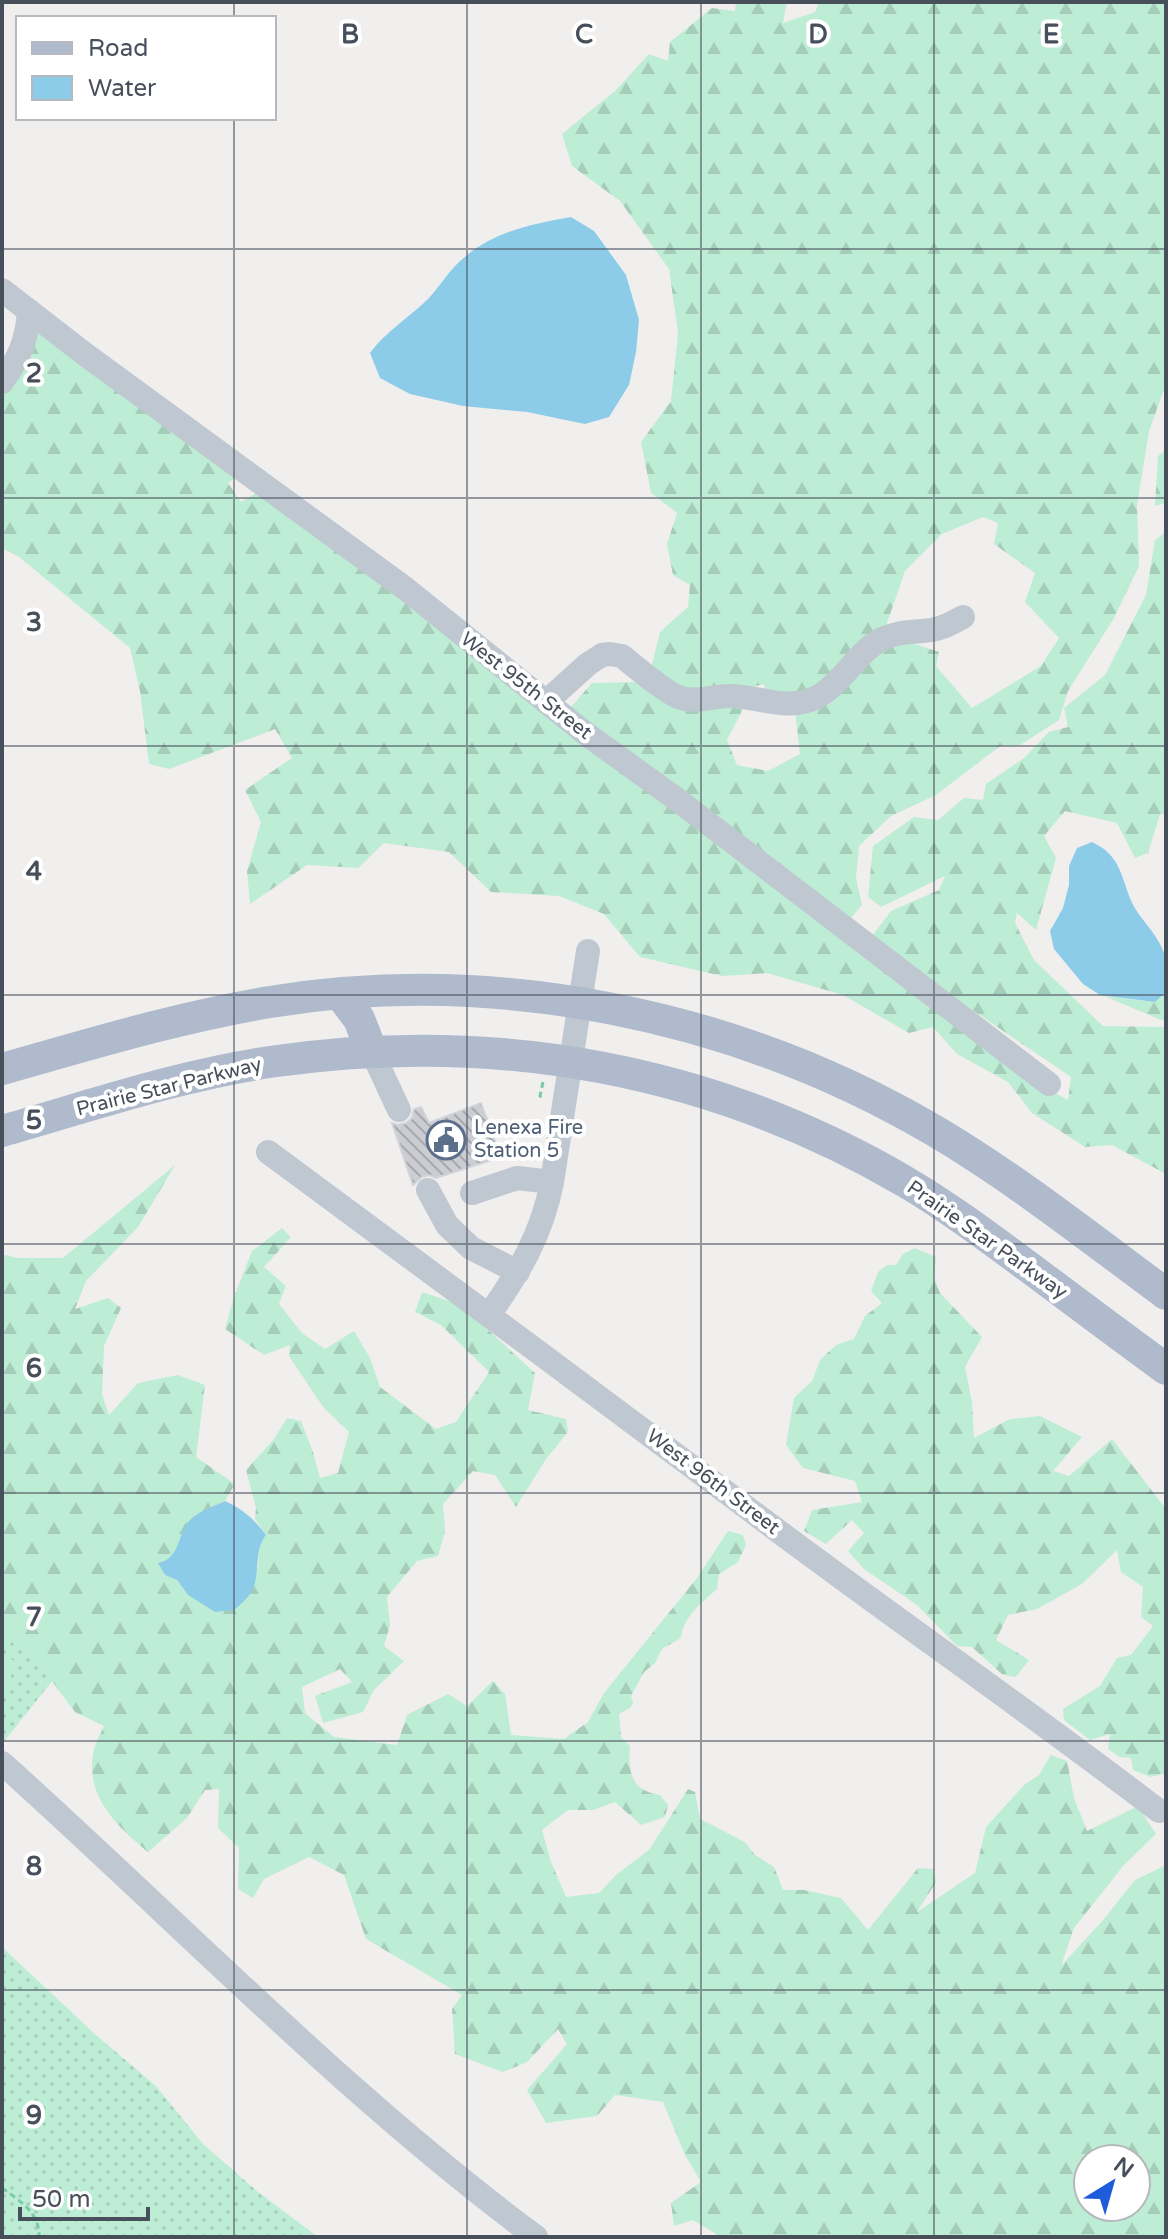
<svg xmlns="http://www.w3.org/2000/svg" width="1168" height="2239" font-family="'Varela Round',sans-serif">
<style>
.grass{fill:url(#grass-dots)}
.forest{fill:url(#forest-firs);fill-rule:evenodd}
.pitch{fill:#beedd5}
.water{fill:#8ccce9}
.building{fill:url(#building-back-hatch);stroke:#d2d4da;stroke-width:2}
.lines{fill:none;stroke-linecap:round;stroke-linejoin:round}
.path{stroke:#77caaa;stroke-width:3;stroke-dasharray:6 4;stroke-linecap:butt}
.minor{stroke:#bfc7d0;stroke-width:24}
.major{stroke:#afbacc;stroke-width:32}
.grid{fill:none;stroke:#474f5b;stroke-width:2;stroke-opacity:0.55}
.labels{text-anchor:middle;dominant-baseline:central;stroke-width:8;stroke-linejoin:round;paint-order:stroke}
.street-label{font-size:20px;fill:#474f5b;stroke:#fff}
.service-label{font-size:20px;fill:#4e5e75;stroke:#fff;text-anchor:start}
.grid-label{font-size:26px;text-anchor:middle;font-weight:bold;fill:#474f5b;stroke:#fff;stroke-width:8;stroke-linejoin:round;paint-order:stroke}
</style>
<defs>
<pattern id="grass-dots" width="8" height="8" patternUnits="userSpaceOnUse" patternTransform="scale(2)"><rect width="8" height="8" fill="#beedd5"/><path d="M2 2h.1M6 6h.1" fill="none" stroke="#a5cdb9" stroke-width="1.8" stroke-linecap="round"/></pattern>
<pattern id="forest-firs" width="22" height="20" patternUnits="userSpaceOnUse" patternTransform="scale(2)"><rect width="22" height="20" fill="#beedd5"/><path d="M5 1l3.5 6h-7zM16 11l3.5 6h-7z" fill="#a5cdb9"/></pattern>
<pattern id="building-back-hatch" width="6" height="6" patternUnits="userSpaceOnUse" patternTransform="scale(2)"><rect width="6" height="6" fill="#cbcdd3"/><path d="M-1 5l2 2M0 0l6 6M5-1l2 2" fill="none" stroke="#a7a9ae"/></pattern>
</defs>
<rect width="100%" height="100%" fill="#f1eeee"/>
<g class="grass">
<polygon points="2,1631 61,1670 2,1744"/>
<polygon points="2,1947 97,2036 156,2086 203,2144 258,2192 318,2237 2,2237"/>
</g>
<g class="forest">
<polygon points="736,2 787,2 783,23 815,12 819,2 1166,2 1166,384 1149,431 1137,505 1139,566 1114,618 1068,691 1059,720 1020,745 1000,746 936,795 891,816 859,846 856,878 862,905 851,918 830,909 757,846 636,760 570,708 592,683 636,682 669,701 743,709 727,740 737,765 768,771 800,754 795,710 825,704 871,655 891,646 912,643 939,652 936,666 972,708 1041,666 1059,638 1025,602 1035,573 994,544 998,523 983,517 942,534 905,571 884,632 861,648 835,685 806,699 766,697 764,684 734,692 686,693 650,672 660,632 688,607 690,585 673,575 667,544 677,513 651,493 641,442 671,401 678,333 669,269 620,201 572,166 562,134 616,90 649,54 668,61 670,42 712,8 735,11"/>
<polygon points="39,322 241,474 228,483 241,502 260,491 1046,1088 1068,1100 1071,1077 869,940 891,911 939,890 945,876 881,907 868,897 873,846 914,817 938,820 964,798 983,800 986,784 1024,758 1049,732 1068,727 1064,708 1105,675 1146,595 1155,540 1166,532 1166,814 1160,814 1148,853 1135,858 1117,823 1065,811 1044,836 1056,858 1036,930 1017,913 1015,923 1034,960 1103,1026 1166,1027 1166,1174 1112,1145 1085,1147 1032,1113 1008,1082 957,1054 933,1027 909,1033 843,995 767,973 722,976 640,957 604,914 559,896 491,892 449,852 384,843 358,868 307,865 250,904 247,871 261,822 245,790 292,758 275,729 169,769 149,764 140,691 130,648 19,557 2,548 2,389 32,354 35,332"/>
<polygon points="1166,450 1166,503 1155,506 1158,456"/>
<polygon points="1166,992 1166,1022 1104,996 1155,1002"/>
<path d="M175,1165L138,1227L86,1281L75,1309L108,1298L121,1308L104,1346L102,1394L109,1415L138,1383L178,1375L205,1385L196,1457L235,1484L225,1501L211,1508L181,1535L175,1553L168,1561L159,1563L165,1575L177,1580L188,1595L258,1568L259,1543L266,1535L255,1519L256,1508L246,1470L274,1439L287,1418L301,1421L313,1452L320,1478L338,1473L349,1432L323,1407L289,1356L290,1345L264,1355L225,1329L233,1300L252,1251L282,1228L291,1237L264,1267L286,1286L279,1304L302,1333L325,1349L354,1331L370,1358L380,1387L436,1429L456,1422L489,1372L441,1325L415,1312L422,1292L461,1305L535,1373L528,1410L566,1419L568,1432L546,1459L516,1507L495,1475L473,1471L443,1504L445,1531L438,1556L417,1561L387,1597L390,1625L384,1646L404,1661L374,1690L363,1712L323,1723L315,1696L352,1682L340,1669L302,1687L305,1713L334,1737L397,1745L407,1715L448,1694L467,1706L493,1681L505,1694L511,1735L564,1739L588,1722L604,1693L697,1578L728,1531L743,1535L746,1545L738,1562L719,1574L717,1589C702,1602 683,1617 681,1638L662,1649L655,1663L644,1672L631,1696L633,1703L630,1708L619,1714L621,1737L630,1746C628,1772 631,1791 660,1795L668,1805L665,1817L641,1825L615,1802L593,1810H568L542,1830L551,1862L566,1897L599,1893L617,1874L649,1850L688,1789L695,1792L700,1819L745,1842L754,1854L774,1867L783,1890H804L841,1898L868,1930L918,1868L933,1869L936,1882L917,1912L975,1873L986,1827L1025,1784L1039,1775L1051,1755L1067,1761L1074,1798L1087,1831L1138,1806L1156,1834L1124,1865L1074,1928L1061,1966L1104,1919L1135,1880L1166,1865V2237H721L693,2220L674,2226L671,2203L701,2182L685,2155L663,2102L615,2095L597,2116L546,2123L527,2090L567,2044L558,2029L527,2062L503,2072L455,2054L452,2009L462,1995L366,1939L344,1875L309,1857L264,1879L253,1898L238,1889L239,1848L218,1828L219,1789L205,1790L187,1818L148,1852C118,1827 86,1798 93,1755C94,1745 100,1735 104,1726L75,1712L42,1668L26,1652L2,1636V1254L17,1258H63ZM1088,2159H1136V2207H1088Z"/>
<polygon points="915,1248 936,1257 934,1277 940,1293 982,1337 965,1367 972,1402 974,1438 1010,1419 1040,1416 1082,1437 1053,1471 1069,1476 1112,1439 1166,1509 1166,1776 1162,1774 1151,1777 1133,1770 1131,1758 1119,1757 1108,1749 1110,1734 1090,1740 1064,1720 1063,1709 1100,1686 1117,1658 1131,1655 1153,1626 1141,1617 1143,1587 1121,1572 1117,1550 1082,1584 1037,1609 1008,1615 996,1640 1029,1660 1016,1677 1003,1675 972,1647 957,1646 917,1605 864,1569 848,1551 864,1533 852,1520 826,1544 804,1531 812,1510 862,1502 855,1481 803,1468 786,1445 794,1398 812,1381 820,1360 836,1345 854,1339 865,1316 882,1303 871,1291 878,1272 887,1265 896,1265 903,1254"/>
</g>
<polygon class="pitch" points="2,1655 17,1662 2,1695"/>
<g class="water">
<path d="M571,217L594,231L626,275L639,320L636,352L629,385L609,417L585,424L527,412L463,406L410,394L380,378L370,353C386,331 410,317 429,298C439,287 447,274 457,264C490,232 528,225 571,217Z"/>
<path d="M1092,842C1127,858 1120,887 1138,913C1148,927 1163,942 1166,961C1168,970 1166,982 1166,992L1155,1002L1100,995L1083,984L1054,949L1050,931L1063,908L1069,885V866L1077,848Z"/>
<path d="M225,1501C243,1509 255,1520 266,1535C253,1551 261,1573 252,1591C248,1598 240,1605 234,1610L215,1612L188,1595L177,1580L165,1575L158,1563C182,1558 176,1533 191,1519C199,1511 215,1506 225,1501Z"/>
</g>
<polygon class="building" points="481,1103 501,1157 436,1178 429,1175 422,1177 413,1185 392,1123 398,1125 406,1123 412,1118 414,1109 421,1107 429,1123"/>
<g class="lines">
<g class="path">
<polyline points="543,1082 540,1096 544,1100"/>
<path d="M2,2188C20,2201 40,2213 39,2237"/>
</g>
<g class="minor">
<polyline points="2,290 86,355 406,589 585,733 679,801 1049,1084"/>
<path d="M2,382C19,358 27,341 29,311"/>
<path d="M546,702L588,664L602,655L610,654L622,656C634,666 667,694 681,698C697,703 713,696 729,696C760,696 789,713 819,696C843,682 857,652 882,639C900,630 918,633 936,629C946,627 954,622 963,617"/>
<polyline points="372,1052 399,1110"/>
<path d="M268,1152C431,1272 592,1392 754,1513C888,1614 1026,1709 1159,1811"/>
<polyline points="428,1190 447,1225 471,1248 518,1272"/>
<polyline points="472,1193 517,1178 552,1182"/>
<path d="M489,1315C519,1272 542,1235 552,1182L588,951"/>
<path d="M2,1763C179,1922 345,2095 536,2237"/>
</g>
<g class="major">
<polyline points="340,994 359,1019 372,1052"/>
<path d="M2,1069C91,1044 179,1017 270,1002C497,965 738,1015 935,1131C1016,1179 1090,1238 1166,1294"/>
<path d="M2,1131C93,1105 184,1074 277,1061C497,1030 712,1069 904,1181C950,1208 992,1240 1034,1271C1078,1304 1122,1337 1166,1369"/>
</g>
</g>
<path class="grid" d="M234,2V18M467,2V2237M701,2V2237M934,2V2237M234,118V2237M2,249H1166M2,498H1166M2,746H1166M2,995H1166M2,1244H1166M2,1493H1166M2,1741H1166M2,1990H1166"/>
<defs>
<g id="civic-ring" transform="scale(2)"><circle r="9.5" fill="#fff" stroke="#5c6f8a" stroke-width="1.5"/><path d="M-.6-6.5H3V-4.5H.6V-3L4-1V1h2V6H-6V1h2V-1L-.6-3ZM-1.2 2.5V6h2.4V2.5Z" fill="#5c6f8a"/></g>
</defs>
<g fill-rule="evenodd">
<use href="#civic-ring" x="446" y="1140"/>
</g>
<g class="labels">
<g class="street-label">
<text transform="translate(526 686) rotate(38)">West 95th Street</text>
<text transform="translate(169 1087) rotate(-14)">Prairie Star Parkway</text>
<text transform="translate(987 1240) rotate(35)">Prairie Star Parkway</text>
<text transform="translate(713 1482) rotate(37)">West 96th Street</text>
</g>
<g class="service-label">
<text x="474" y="1128">Lenexa Fire<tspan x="474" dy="23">Station 5</tspan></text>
</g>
</g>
<g class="grid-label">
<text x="350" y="43">B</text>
<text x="584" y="43">C</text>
<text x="818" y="43">D</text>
<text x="1051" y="43">E</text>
<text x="34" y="382">2</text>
<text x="34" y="631">3</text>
<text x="34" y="880">4</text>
<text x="34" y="1129">5</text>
<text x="34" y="1377">6</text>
<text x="34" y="1626">7</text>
<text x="34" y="1875">8</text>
<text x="34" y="2124">9</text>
</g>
<rect width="1168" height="2239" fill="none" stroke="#474f5b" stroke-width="8"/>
<rect x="16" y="16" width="260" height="104" fill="#ffffff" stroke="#b5b9bd" stroke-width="2"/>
<rect x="32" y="42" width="40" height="12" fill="#afbacc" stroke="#b5b9bd" stroke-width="2"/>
<text x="88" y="56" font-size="24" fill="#474f5b">Road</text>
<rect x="32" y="76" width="40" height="24" fill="#8ccce9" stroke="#b5b9bd" stroke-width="2"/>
<text x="88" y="96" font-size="24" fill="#474f5b">Water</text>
<g transform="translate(1112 2183) rotate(37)"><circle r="38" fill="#ffffff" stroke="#b5b9bd" stroke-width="2"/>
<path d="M0-6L14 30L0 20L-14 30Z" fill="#1e5cdb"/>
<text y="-12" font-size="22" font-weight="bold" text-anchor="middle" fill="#474f5b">N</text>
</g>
<path d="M20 2207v12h128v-12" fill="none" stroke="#474f5b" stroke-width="4"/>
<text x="32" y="2207" font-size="24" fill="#474f5b" stroke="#ffffff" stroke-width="6" paint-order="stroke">50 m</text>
</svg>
